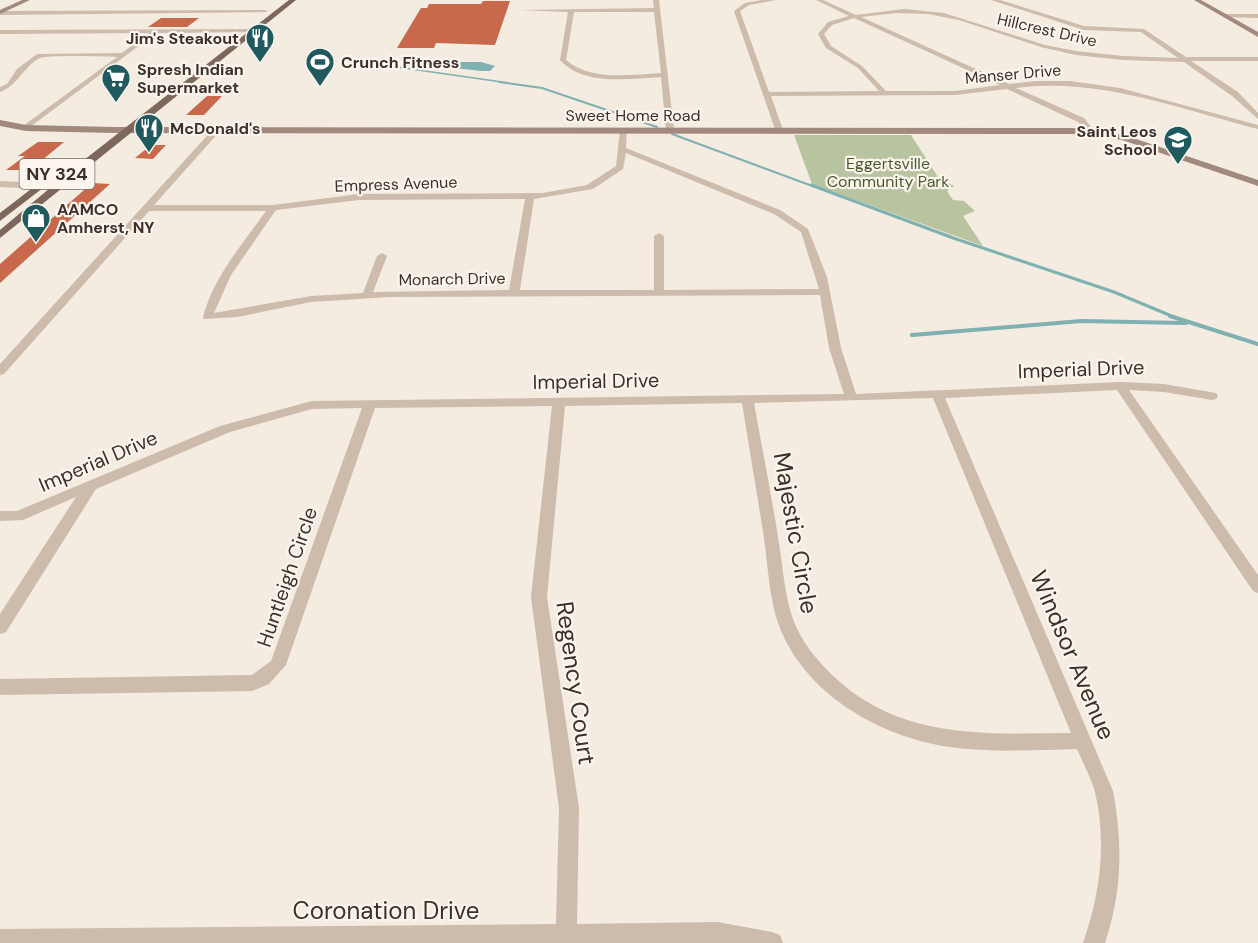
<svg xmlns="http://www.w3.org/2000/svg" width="1258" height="943" font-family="'DM Sans',sans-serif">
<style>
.green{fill:#b8c4a0}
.water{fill:#7fb0b2}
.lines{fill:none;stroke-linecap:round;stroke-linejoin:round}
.stream-far3{stroke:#7fb0b2;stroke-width:1.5}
.stream-far2{stroke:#7fb0b2;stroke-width:2}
.stream-far1{stroke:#7fb0b2;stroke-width:3}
.stream{stroke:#7fb0b2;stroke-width:4}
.building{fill:#c8694b}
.street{fill:#cdbbac;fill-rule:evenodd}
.secondary{fill:#a18a7d;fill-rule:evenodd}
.primary{fill:#7d675c;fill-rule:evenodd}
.labels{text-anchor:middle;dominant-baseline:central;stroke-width:4.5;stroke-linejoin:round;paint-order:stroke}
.far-street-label{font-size:16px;fill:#3b302b;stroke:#fbf5ee}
.far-poi-label{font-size:16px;font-weight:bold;fill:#3b302b;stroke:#fbf5ee;text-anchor:start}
.far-park-label{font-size:16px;fill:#4a5a2e;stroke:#fbf5ee}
.shield{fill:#fbf5ee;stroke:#756b66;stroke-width:1.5}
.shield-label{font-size:18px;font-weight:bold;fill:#3b302b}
.street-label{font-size:20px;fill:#3b302b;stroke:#fbf5ee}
.near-street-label{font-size:24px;fill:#3b302b;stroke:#fbf5ee}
</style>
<rect width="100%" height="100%" fill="#f4ebe1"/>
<polygon class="green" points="794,135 911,135 938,177 954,186 947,191 953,200 964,201 975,211 963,216 983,246 812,184"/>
<polygon class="water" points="419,62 481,62 495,66 490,71 482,71 417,64"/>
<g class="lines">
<polyline class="stream-far3" points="355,61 509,83"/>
<g class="stream-far2">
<polyline points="499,82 542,88 657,127"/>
<polyline points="672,134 815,187"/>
</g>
<polyline class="stream-far1" points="811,185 956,239 1114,292 1174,317"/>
<g class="stream">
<polyline points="1170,316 1258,344"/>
<polyline points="912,335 1081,321 1186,323"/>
</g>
</g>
<g class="building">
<polygon points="483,1 510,1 495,45 436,43 434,48 397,48 421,8 427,8 429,4 481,4"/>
<polygon points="161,18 199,18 187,27 148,27"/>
<polygon points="207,96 222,96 204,115 186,115"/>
<polygon points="38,142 64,142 30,170 6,170 25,156 18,156"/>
<polygon points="151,145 166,145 153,159 135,158"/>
<polygon points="92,183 110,184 0,283 0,264"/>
</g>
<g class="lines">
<g class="street">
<path d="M653,0H659L674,130L670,132L666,130L661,77C629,79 583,86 560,60L568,12L520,10L654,8ZM574,12H654L661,73C631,75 590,81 566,60Z"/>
<path d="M762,0H776L749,5L740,11L769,92L879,91L858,68L826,48L818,34L828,22L849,16L816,0H823L856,15L904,9L944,13L1045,45L1076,51L1123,56L1178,58L1141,32L1084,30L991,0H1000L1084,26L1144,29L1186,57H1258V61H1191L1238,92L1258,113V119L1232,96L1184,62L1123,60L1076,55L1041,47L959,20L928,14L896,13L861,17L1009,84L1036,81H1070L1120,88L1258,125V129C1179,109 1099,77 1016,88L1084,118L1094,131L1093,133H1087L1078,122L1007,89L955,95L771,96L783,130L776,132L734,11L745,3ZM854,18L1000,85L955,91H886L862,66L831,46L824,34L832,25Z"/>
<polygon points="0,11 265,10 268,12 0,15"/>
<polygon points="1226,14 1258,14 1258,18 1224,17"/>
<path d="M254,29L256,32L156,33L26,130H23V126L117,57C103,57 46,54 38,59C21,70 17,86 0,92V87L7,84L17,69L37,54L122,53L149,33L0,34V30Z"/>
<path d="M214,128L221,130L154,205H273L359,194L543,193L587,185L616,166L620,130L627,128L626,148L780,210L808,229L827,277L841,348L856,394L1120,382L1164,384L1216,393L1218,396L1216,399L1212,400L1164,392L1129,390L1258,575V593L1253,591L1117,390L945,398L1113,791C1123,844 1122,892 1105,943H1083C1100,895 1107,843 1095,792C1091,778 1083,763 1077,749C1035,750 992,753 950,747C879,737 803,693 778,623C769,596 768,566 764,538C757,493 749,448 742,403L565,406L547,597L579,808L577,924L717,922L772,932L780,935L783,943H0V929L556,924L559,808L531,597L552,406L375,408L286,665L269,684L252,691L0,695V679L252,675L271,661L362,408L312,409L230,432L96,489L6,632L0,634V614L76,497L23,520L0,521V511H17L220,426L312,401L844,394L829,348L820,295L389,297L311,302L237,317L204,319L203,317C214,276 242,245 266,211H149L4,374L0,375V364ZM626,153L774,214L801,232L819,289L664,290V236L659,233L654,236V290H520L534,199L593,189L623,169ZM525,199L509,290L373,292L387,256L382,253L377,256L363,293L311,296L214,313L231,275L276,210L359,200ZM933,398L1071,733C983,734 899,740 831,674C816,659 802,642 794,622C784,595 783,566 778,537C771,493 762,448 754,403Z"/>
<polygon points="0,181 41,183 45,186 41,189 0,187"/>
</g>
<g class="secondary">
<polygon points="22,0 30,0 0,14 0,10"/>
<polygon points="1194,0 1201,0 1258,32 1258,37"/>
<polygon points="0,120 26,125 114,127 1086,128 1127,136 1258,180 1258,186 1122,140 1086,134 114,133 26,131 0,126"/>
</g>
<g class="primary">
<polygon points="289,0 296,0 0,238 0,230 75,167"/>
<polygon points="70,159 78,161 0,221 0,213"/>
</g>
</g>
<defs>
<g id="restaurant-pin" transform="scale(1.5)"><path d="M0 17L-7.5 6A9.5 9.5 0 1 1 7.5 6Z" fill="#1f5a5e" stroke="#fbf5ee"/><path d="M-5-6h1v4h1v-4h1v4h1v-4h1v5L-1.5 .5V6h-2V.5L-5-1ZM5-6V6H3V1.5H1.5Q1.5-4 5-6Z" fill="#fff"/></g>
<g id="stadium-pin" transform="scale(1.5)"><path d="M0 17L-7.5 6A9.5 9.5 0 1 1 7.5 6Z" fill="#1f5a5e" stroke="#fbf5ee"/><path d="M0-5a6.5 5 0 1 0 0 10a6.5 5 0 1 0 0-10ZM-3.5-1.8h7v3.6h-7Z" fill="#fff"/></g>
<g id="supermarket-pin" transform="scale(1.5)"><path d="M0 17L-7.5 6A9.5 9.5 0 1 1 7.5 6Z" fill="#1f5a5e" stroke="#fbf5ee"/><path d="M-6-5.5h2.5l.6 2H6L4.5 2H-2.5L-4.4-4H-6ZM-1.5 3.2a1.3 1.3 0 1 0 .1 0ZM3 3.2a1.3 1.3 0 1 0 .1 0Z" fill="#fff"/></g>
<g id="school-pin" transform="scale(1.5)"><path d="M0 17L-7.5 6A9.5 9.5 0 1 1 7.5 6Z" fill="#1f5a5e" stroke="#fbf5ee"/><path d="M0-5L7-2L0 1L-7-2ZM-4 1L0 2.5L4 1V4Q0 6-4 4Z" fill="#fff"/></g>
<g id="shop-pin" transform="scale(1.5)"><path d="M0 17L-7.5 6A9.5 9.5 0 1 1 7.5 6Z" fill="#1f5a5e" stroke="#fbf5ee"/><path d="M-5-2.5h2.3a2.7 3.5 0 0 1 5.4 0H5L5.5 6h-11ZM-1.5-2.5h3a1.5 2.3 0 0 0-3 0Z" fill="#fff"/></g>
</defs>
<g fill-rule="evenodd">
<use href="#restaurant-pin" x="260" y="38"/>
<use href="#stadium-pin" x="320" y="62"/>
<use href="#supermarket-pin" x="116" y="78"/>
<use href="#restaurant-pin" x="149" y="128"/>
<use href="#school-pin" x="1178" y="140"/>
<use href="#shop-pin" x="36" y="218"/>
</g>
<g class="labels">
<g class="far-street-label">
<text transform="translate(1047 30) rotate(13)">Hillcrest Drive</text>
<text transform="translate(1013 74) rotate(-5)">Manser Drive</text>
<text x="633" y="115">Sweet Home Road</text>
<text transform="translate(396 184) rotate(-2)">Empress Avenue</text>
<text transform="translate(452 279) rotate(-1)">Monarch Drive</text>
</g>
<g class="far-poi-label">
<text x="239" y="38" text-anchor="end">Jim's Steakout</text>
<text x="341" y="62">Crunch Fitness</text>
<text x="137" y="69">Spresh Indian<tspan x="137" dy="18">Supermarket</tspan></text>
<text x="170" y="128">McDonald's</text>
<text x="1157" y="131" text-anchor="end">Saint Leos<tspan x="1157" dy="18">School</tspan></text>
<text x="57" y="209">AAMCO<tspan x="57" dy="18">Amherst, NY</tspan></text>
</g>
<g class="far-park-label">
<text x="888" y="163">Eggertsville<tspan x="888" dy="18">Community Park</tspan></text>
</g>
<rect class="shield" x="19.5" y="159" width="75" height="30" rx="4.5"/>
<g class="shield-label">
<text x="57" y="174">NY 324</text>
</g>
<g class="street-label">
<text transform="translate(1081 369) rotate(-2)">Imperial Drive</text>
<text transform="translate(596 381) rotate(-1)">Imperial Drive</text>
<text transform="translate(98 461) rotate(-23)">Imperial Drive</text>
<text transform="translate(287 577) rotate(-71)">Huntleigh Circle</text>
</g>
<g class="near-street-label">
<text transform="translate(796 533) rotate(80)">Majestic Circle</text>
<text transform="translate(1073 655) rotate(67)">Windsor Avenue</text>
<text transform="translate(576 683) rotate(82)">Regency Court</text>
<text x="386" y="910">Coronation Drive</text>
</g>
</g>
</svg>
